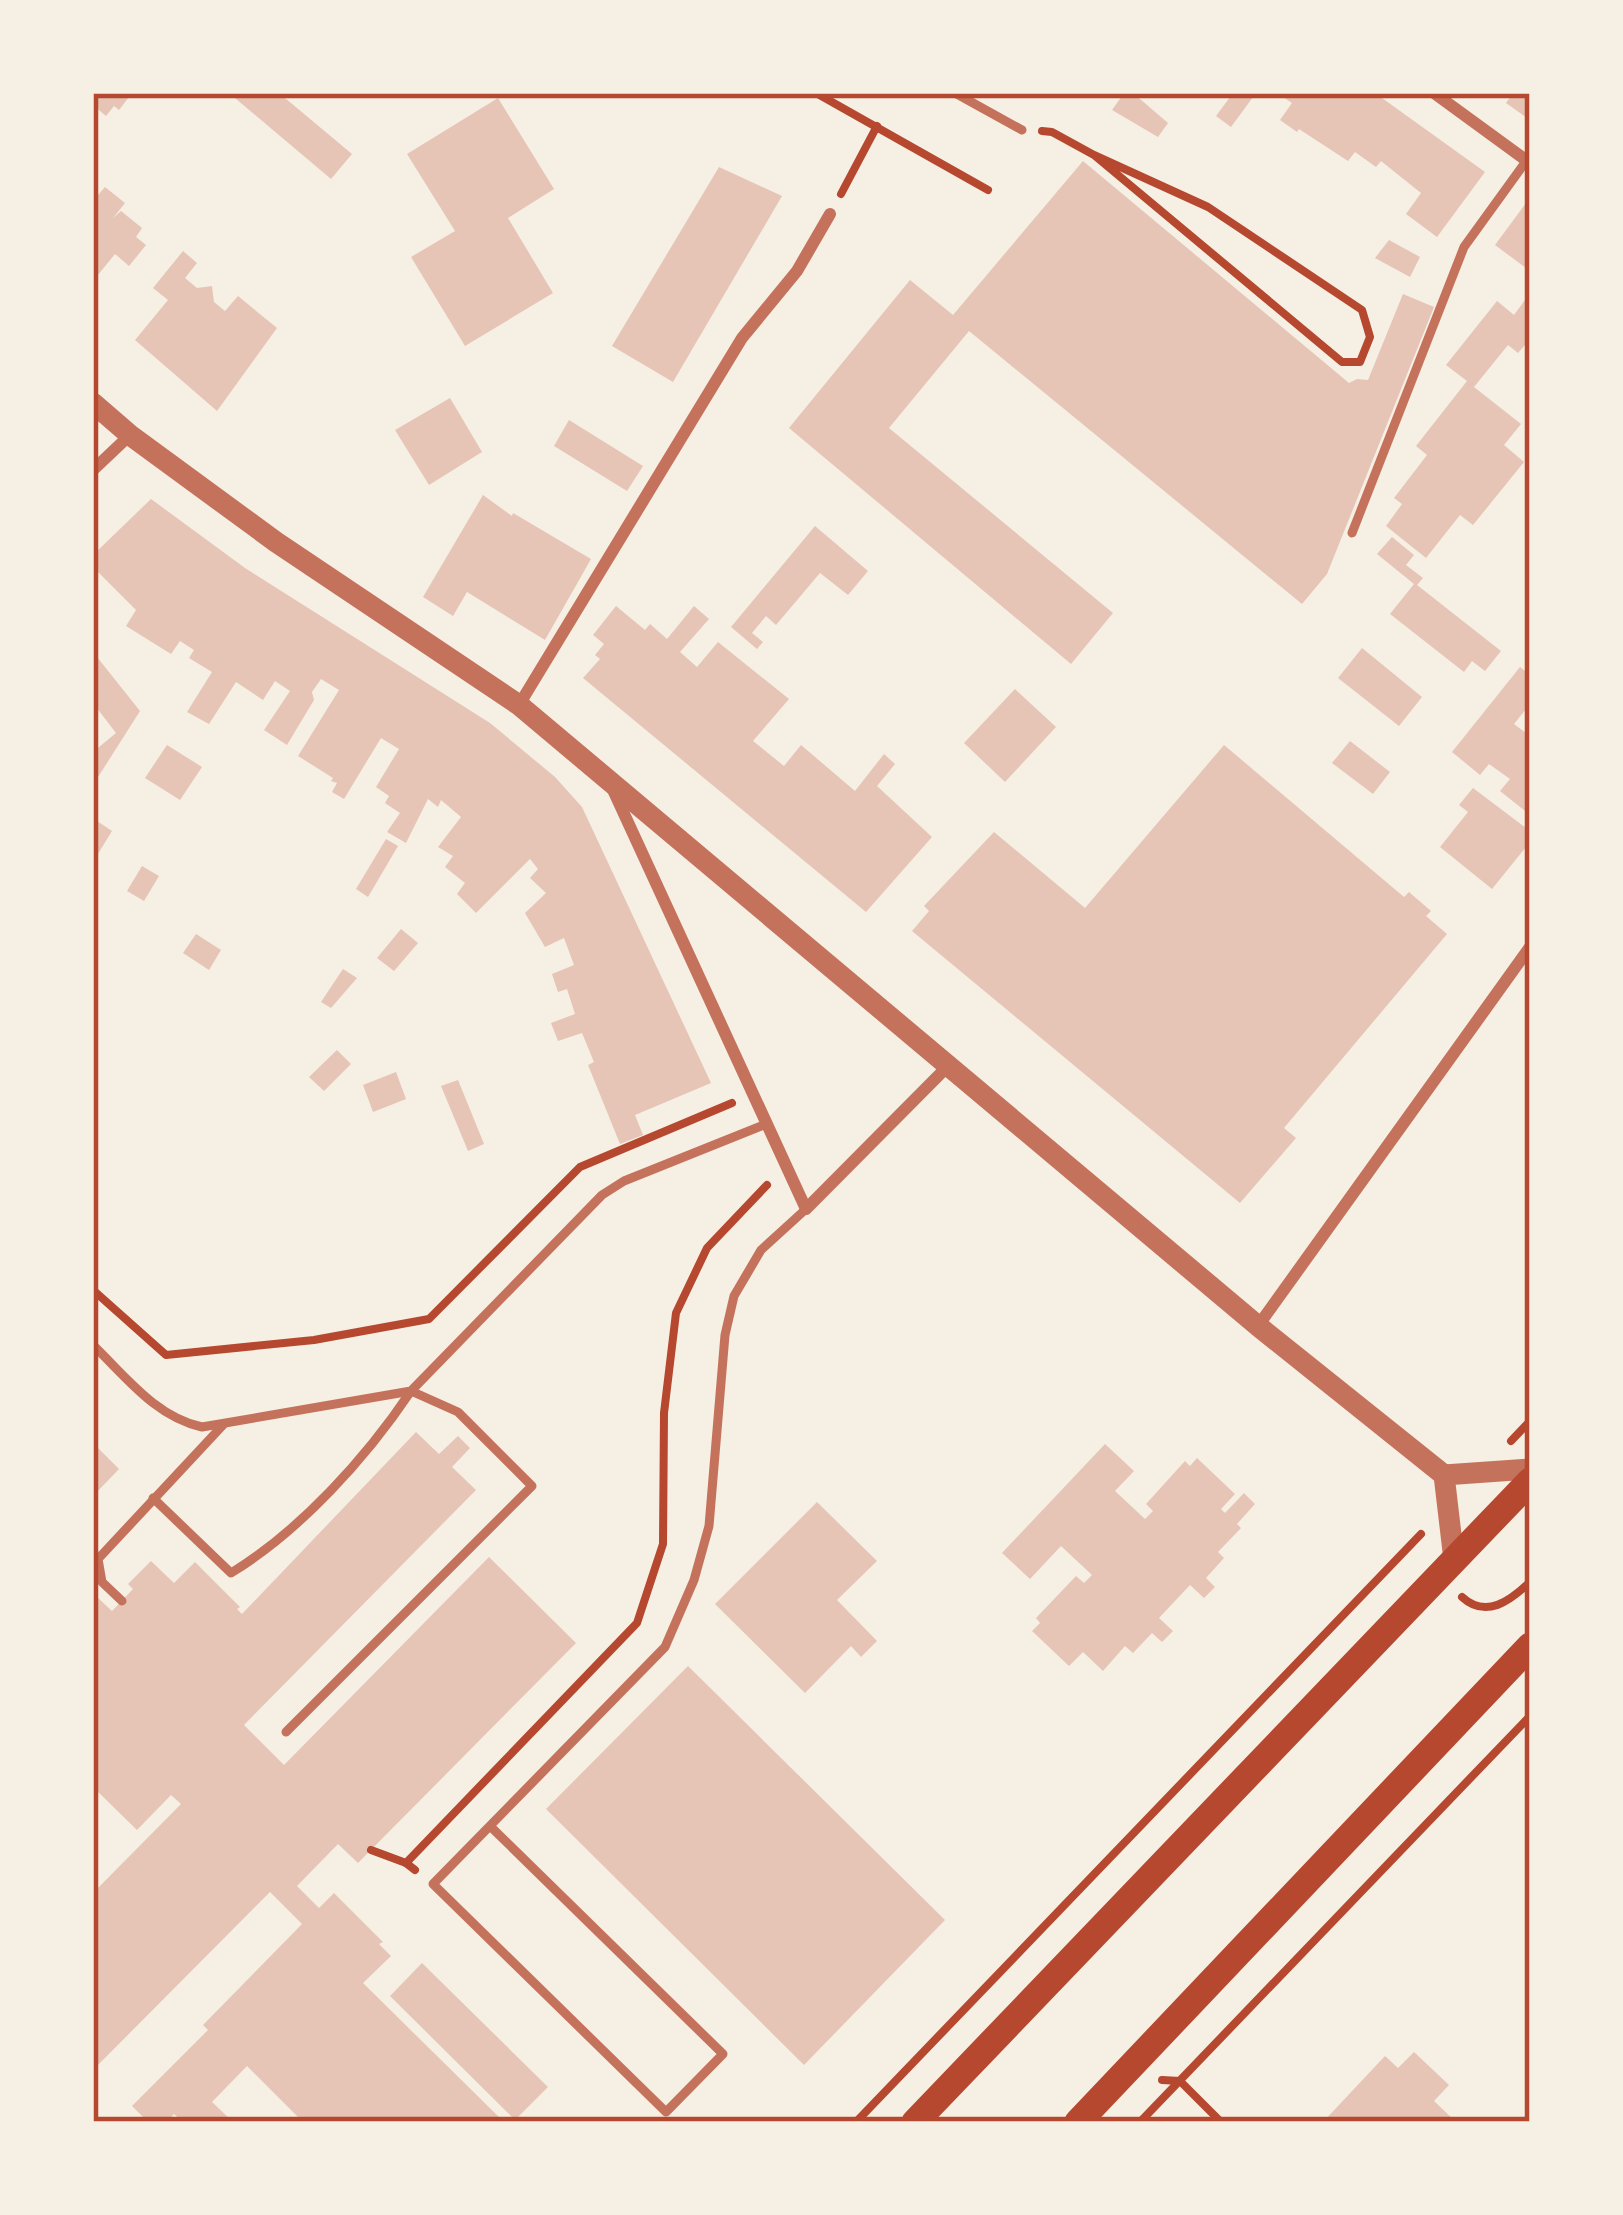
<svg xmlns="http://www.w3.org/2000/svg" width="1623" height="2215" font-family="Helvetica,sans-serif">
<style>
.building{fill:#e6c5b7}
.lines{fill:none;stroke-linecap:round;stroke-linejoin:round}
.path{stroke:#b5482f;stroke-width:8}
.service{stroke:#c5725c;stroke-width:9}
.minor{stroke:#c5725c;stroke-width:12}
.tertiary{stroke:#c5725c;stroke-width:21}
.primary{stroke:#b5482f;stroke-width:27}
.neatline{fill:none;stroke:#b5482f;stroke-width:4.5}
</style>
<rect width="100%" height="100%" fill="#f6efe4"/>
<g class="building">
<polygon points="101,93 132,93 119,110 114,106 106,116 93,105"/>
<polygon points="229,93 279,93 352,154 331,179"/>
<polygon points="1124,93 1133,93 1168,123 1158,137 1112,110"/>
<polygon points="1233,93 1256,93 1231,127 1216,116"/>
<polygon points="1277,93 1375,93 1485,172 1437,237 1406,214 1421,193 1381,161 1376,167 1355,152 1348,161 1299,129 1297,132 1280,120 1292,103"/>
<polygon points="1513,93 1530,93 1530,120 1506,103"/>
<polygon points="498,98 554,189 508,218 553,293 465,346 411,257 455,231 407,154"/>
<polygon points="1083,161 1349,383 1357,379 1368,380 1403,294 1434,307 1327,574 1302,604 969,331 889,428 1113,613 1071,664 789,428 910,280 953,315"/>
<polygon points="719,167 782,196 673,382 612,346"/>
<polygon points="105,187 125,203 113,218 121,211 142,228 136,237 146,245 129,266 115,254 93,281 93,201"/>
<polygon points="1526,203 1530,206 1530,271 1495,245"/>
<polygon points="1389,240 1420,257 1410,277 1375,258"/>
<polygon points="183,251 197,263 185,278 197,288 212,286 214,302 225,311 238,296 277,328 217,411 135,340 168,300 153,288"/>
<polygon points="1530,293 1530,339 1518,353 1508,345 1474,387 1521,424 1504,445 1524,462 1473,525 1460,515 1426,558 1386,526 1402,504 1394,498 1427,455 1416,446 1467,381 1446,365 1497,301 1514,315"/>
<polygon points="450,398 482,452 429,485 395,430"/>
<polygon points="569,420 643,466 627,491 554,446"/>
<polygon points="483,495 512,516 513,513 591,559 545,640 467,592 453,616 423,597"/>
<polygon points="151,499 245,568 490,723 555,777 582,807 711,1083 635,1115 643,1135 620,1144 588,1065 594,1062 582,1033 558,1041 551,1023 575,1014 567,989 558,992 552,974 574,965 564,938 545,947 525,913 546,893 530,878 538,869 530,859 476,913 457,894 465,883 445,867 453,856 438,847 461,817 441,800 438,807 428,799 406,843 387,832 400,813 385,803 389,796 376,787 399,749 381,738 344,799 332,792 337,783 331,781 333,778 298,756 339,690 321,679 312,692 314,700 287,745 264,730 290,691 275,681 263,700 236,682 209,724 187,712 212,672 189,658 194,650 180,641 171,654 126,626 136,610 93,567 93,555"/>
<polygon points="815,526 868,571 848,595 820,573 776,625 766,616 752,633 763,642 757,649 731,627"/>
<polygon points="1392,537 1414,555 1406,565 1423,578 1417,585 1501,651 1485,671 1472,661 1464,672 1390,614 1414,584 1377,554"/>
<polygon points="616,606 645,630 650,624 667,639 694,606 709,619 680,652 697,667 718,642 789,699 753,741 784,766 801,745 855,791 884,754 895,764 877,786 932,837 866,912 583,678 600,659 595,655 604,644 593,635"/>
<polygon points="1362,648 1422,697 1399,726 1338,678"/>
<polygon points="93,652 140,711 93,785 93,752 116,733 93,703"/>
<polygon points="1520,667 1530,675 1530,704 1514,724 1530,736 1530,815 1500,791 1510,779 1489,764 1480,775 1452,752"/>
<polygon points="1015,689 1056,727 1005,782 964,743"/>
<polygon points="1350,741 1390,772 1373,794 1332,763"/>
<polygon points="167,745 202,767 180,800 145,778"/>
<polygon points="1224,745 1404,897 1409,892 1431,911 1426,916 1447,934 1284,1128 1296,1138 1240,1203 912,931 929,911 924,906 994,832 1085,908"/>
<polygon points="1473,788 1530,831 1530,842 1492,889 1440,847 1468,812 1459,805"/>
<polygon points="97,821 112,831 93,862 93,828"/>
<polygon points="386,839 398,846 368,897 356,889"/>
<polygon points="142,866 159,876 144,901 127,891"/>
<polygon points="401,929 418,943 394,971 377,958"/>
<polygon points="196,934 221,950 209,970 183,953"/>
<polygon points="343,969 357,978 331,1008 321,1002"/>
<polygon points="337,1050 351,1064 324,1091 309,1077"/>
<polygon points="396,1072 406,1099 373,1112 363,1085"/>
<polygon points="458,1080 484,1144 468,1151 441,1086"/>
<polygon points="416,1432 439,1454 458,1436 470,1448 452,1467 476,1490 244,1725 284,1765 489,1557 576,1643 358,1863 338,1844 297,1886 319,1908 334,1893 383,1942 379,1944 391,1956 363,1983 504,2122 303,2122 247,2066 212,2102 233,2122 183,2122 174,2114 166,2122 148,2122 132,2106 208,2030 203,2025 302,1924 270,1892 93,2070 93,1893 181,1804 171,1795 137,1830 93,1787 93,1598 96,1596 112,1611 133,1589 128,1584 151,1561 174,1583 195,1562 240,1607 237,1609 242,1614"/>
<polygon points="93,1443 119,1469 93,1496"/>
<polygon points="1105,1444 1134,1471 1115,1491 1145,1519 1153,1511 1146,1504 1185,1461 1190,1466 1197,1458 1235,1494 1221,1509 1225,1513 1244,1493 1255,1504 1237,1524 1241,1528 1218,1552 1224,1558 1206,1578 1215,1587 1204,1598 1190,1585 1159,1618 1173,1631 1162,1642 1152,1633 1133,1653 1125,1646 1103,1671 1083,1652 1069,1666 1032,1631 1040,1623 1036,1618 1076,1576 1084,1583 1092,1575 1061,1546 1030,1579 1002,1553"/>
<polygon points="817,1502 877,1561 837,1600 877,1641 861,1657 851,1646 805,1693 715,1604"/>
<polygon points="688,1666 945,1920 804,2065 546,1809"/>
<polygon points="422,1963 548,2087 515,2120 390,1996"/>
<polygon points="1414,2052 1449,2085 1434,2101 1456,2122 1323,2122 1385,2056 1398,2068"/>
</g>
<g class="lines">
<g class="path">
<polyline points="816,93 988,190"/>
<polyline points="1042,131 1052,132 1094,155 1342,362 1360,362 1370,337 1362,310 1208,207 1094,155"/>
<polyline points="841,194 877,126"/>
<polyline points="93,1290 166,1355 314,1340 429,1319 580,1167 732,1103"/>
<polyline points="1511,1441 1530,1421"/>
<path d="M1462,1597C1486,1619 1510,1601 1530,1582"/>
<polyline points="371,1850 406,1863"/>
<polyline points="415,1870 406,1863 637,1623 663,1544 664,1413 676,1313 707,1248 767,1185"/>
<polyline points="1162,2080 1180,2081 1221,2122"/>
<polyline points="856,2122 1421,1534"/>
<polyline points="1140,2122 1530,1716"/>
</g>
<g class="service">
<polyline points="955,93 1022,130"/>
<polyline points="1352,533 1464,247 1527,160"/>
<path d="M93,1345C126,1377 156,1417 202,1427L411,1391L602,1195L624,1181L766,1124"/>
<path d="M153,1498L231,1573C300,1531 366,1458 411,1391L458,1412L532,1486L286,1732"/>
<polyline points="122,1601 102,1582 98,1559 223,1425"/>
<polyline points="490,1826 723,2054 666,2112 433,1884 665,1647 694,1580 709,1526 725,1335 734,1296 761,1250 806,1209"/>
</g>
<g class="minor">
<polyline points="1434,93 1530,163"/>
<polyline points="93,470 130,435"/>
<polyline points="519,705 742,338 797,271 830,214"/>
<polyline points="614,792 806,1209 949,1065"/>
<polyline points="1258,1326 1530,947"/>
</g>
<g class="tertiary">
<polyline points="93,403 130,435 276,542 519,705 1258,1326 1444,1475 1454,1560"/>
<polyline points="1444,1475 1530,1469"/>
</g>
<g class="primary">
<polyline points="915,2122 1530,1481"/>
<polyline points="1078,2122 1530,1646"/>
</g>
</g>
<rect width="1623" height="2215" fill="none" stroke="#f6efe4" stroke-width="192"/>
<rect x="96" y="96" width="1431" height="2023" class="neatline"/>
</svg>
